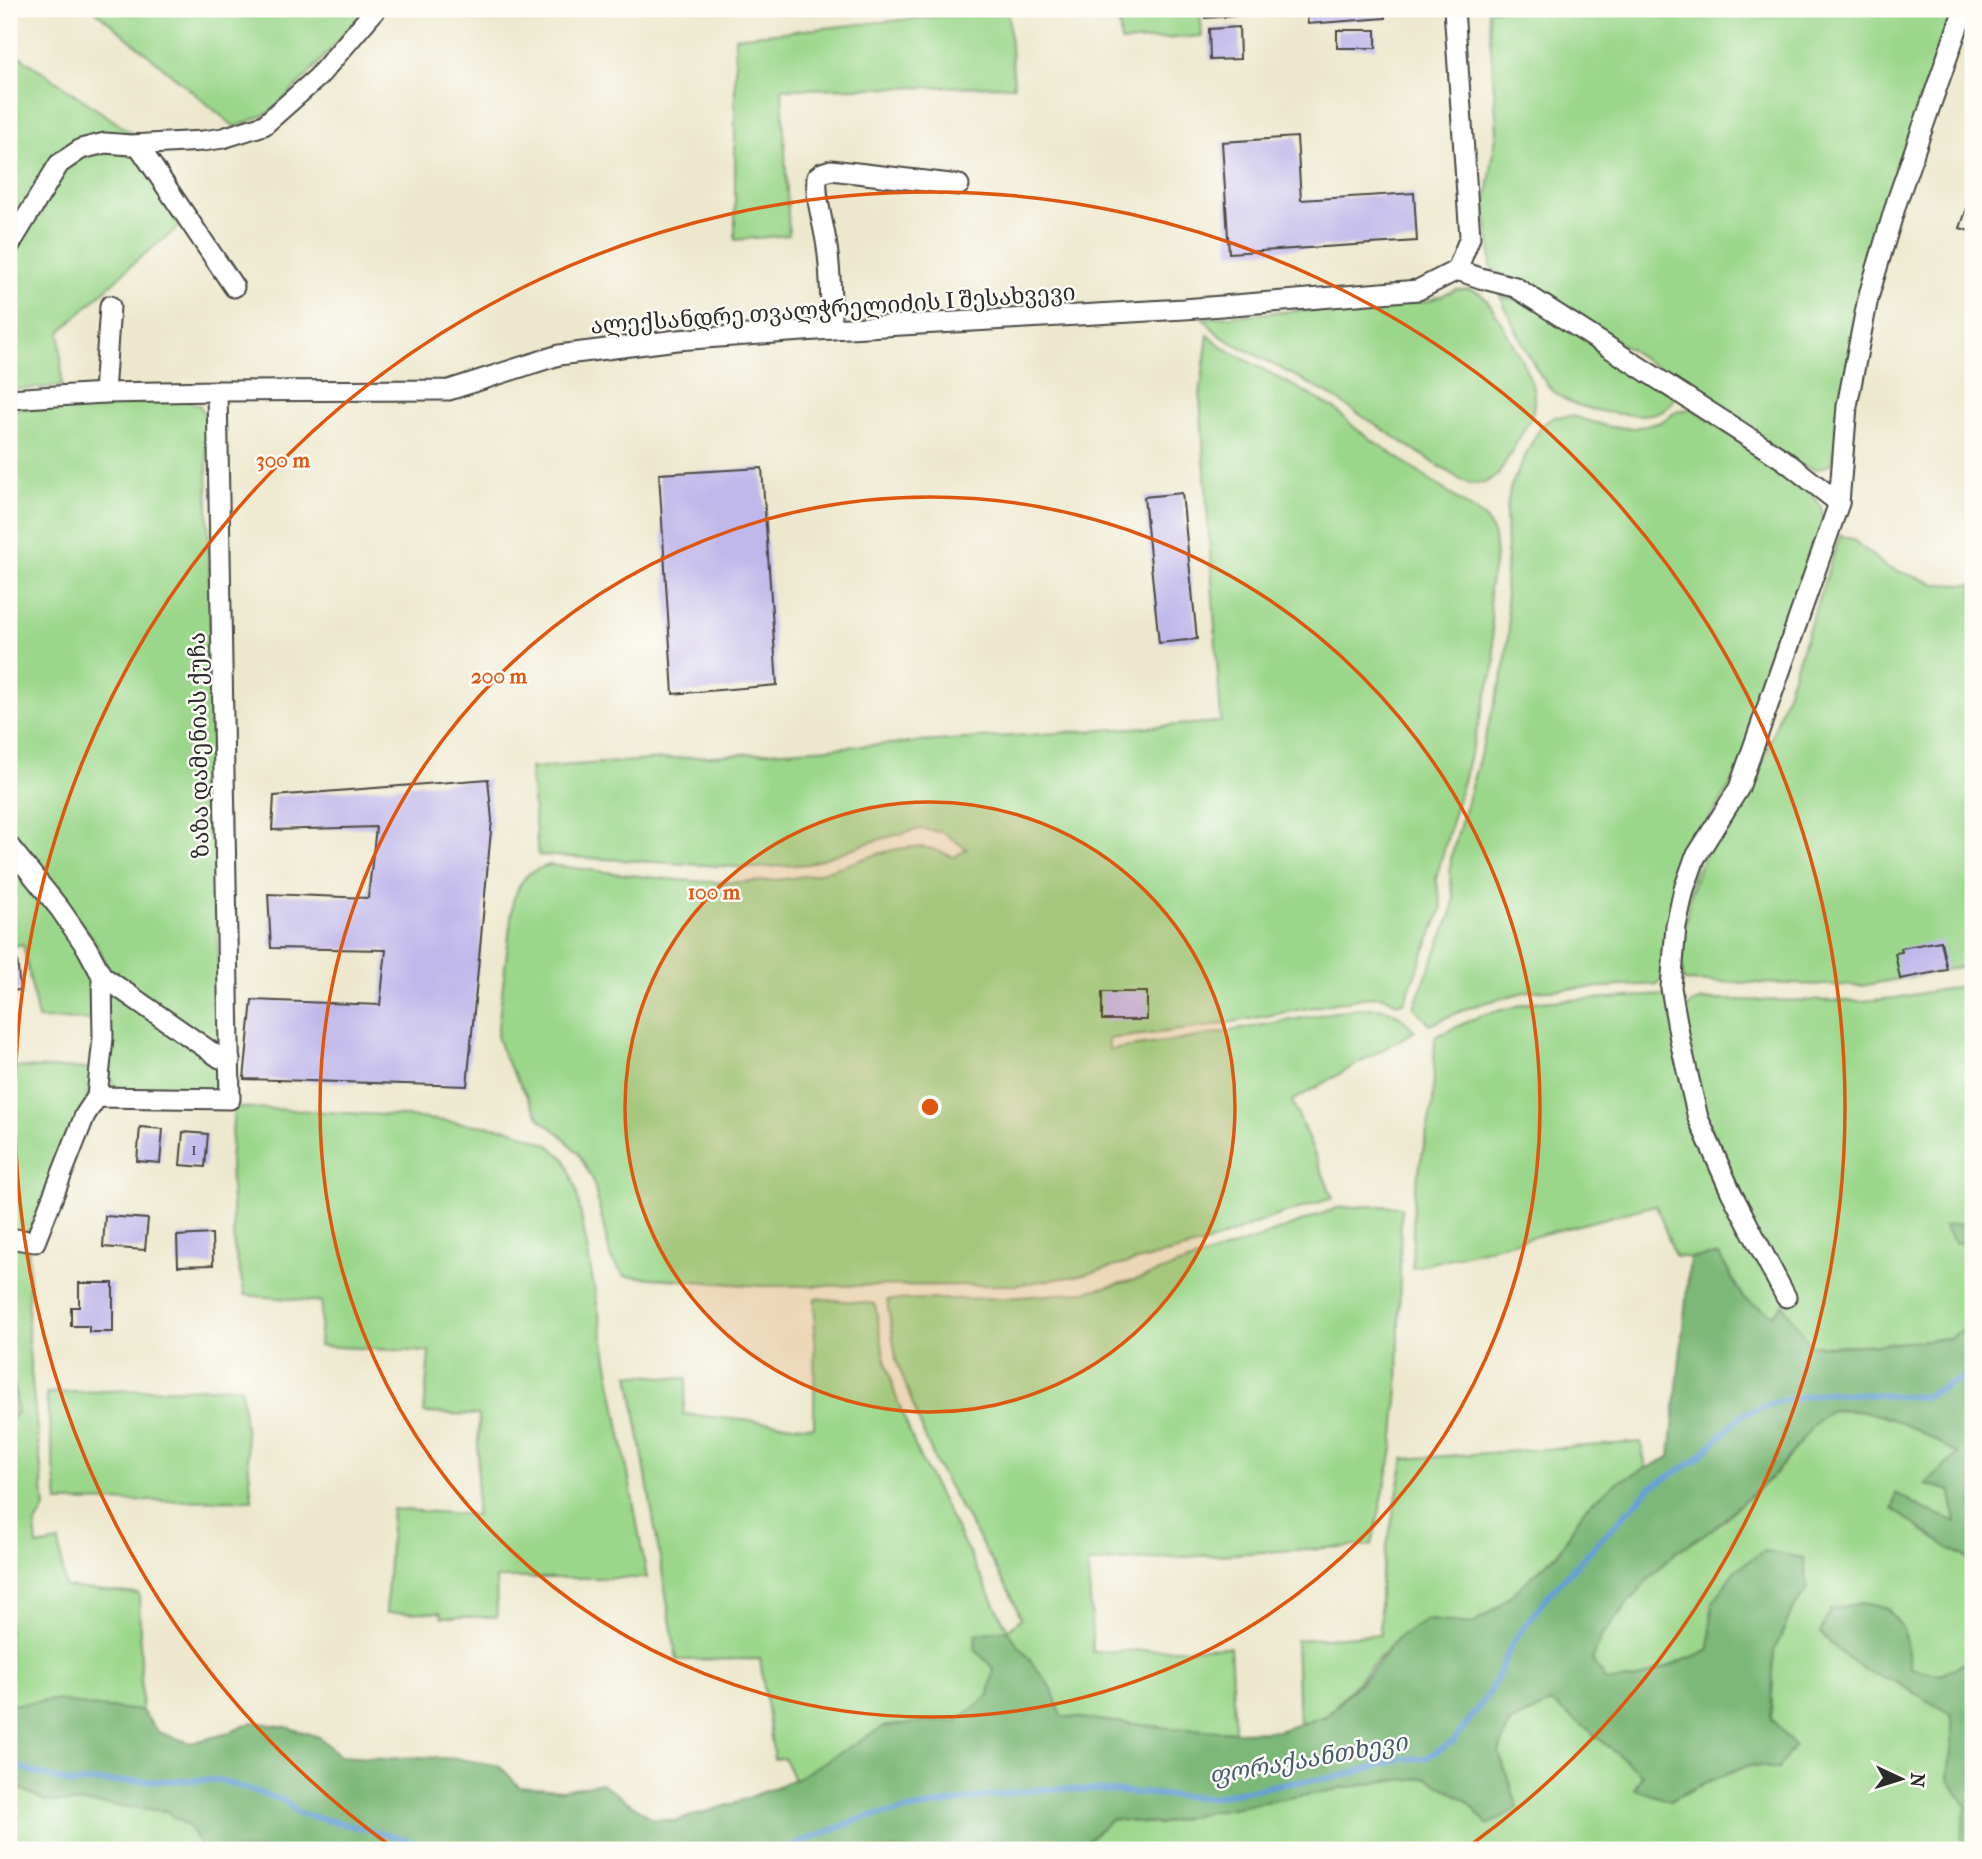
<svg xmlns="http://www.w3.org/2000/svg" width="1982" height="1859" font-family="'IM FELL French Canon','Noto Serif Georgian',serif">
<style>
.green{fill:#9bd78b;stroke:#63815b;stroke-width:2}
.forest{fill:#7cb877;stroke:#547251;stroke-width:2}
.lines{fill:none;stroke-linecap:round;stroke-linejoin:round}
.stream{stroke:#66a0d5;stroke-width:6}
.building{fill:#c0b7ea}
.street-casing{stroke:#484743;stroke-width:23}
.street{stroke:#fff;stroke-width:19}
.ring{fill:none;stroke:#df570e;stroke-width:3.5}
.labels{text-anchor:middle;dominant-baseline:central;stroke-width:5;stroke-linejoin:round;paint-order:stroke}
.number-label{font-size:19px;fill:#504e5b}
.street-label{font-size:23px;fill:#2b2b2b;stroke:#fdfcf7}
.water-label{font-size:24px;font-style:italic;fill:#435a6f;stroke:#fdfcf7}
.centre{fill:#df570e;stroke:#fdfcf7;stroke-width:3.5}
.ring-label{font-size:21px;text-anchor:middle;font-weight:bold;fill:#df570e;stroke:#fdfcf7;stroke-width:5;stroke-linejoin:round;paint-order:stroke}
</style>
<rect width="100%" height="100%" fill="#fdfcf7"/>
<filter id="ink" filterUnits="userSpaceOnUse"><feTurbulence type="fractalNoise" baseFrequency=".0143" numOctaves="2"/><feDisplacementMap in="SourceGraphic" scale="14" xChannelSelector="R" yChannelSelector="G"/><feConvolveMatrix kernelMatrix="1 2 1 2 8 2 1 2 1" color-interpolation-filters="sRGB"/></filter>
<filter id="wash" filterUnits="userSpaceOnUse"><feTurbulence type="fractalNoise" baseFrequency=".00686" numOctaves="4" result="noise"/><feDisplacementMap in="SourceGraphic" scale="28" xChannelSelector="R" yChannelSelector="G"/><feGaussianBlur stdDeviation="1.57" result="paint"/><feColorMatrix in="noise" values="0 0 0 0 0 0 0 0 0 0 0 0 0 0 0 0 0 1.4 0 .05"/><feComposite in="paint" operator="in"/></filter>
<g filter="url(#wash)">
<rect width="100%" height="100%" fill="#ede8cd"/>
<g class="green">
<polygon points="93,9 366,9 308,75 269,113 235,127"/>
<polygon points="1008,9 1014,86 782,89 789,235 735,240 735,37"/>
<polygon points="1118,9 1200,9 1202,36 1121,42"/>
<path d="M1488,9H1953L1866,269L1854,333L1836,445L1830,464C1817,472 1812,469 1798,464L1619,342L1539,292L1498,273L1491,267L1490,242L1485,210L1497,130Z"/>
<polygon points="9,49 139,138 91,139 9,236"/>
<polygon points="132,150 183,224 137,260 60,332 62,386 9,390 9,260 65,168 86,154"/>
<path d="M1468,289C1473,291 1479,292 1483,296C1495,308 1529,371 1533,388C1535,397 1534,407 1532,416L1498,475L1484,483L1470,484L1461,480L1325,392L1220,336L1203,318L1428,301L1456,290Z"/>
<path d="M1500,296L1529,303L1675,396C1669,411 1654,415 1639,415C1614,415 1571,409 1552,390C1533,371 1513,321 1500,296Z"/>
<path d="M1208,335L1224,348L1334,408L1355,428L1486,519L1494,536L1496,556L1489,589L1495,664L1436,879L1442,908L1404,1002L1397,1003L1386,997L1374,996L1205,1027L1109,1039V1050L1186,1039L1358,1008C1391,1008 1392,1008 1415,1031L1292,1101L1333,1198L1270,1218L1205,1244L1077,1276L1015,1285L761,1286L625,1276L611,1259L593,1180L578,1153L560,1134L541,1120L504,1057L497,1036L513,901C521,879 526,871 550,865C635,875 725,892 810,875C843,869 886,846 919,847C931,847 943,853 954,857L967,849L942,832L920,829L877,840L808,864L755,868L538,855L530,768L1221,722L1200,396Z"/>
<polygon points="188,400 200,406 206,418 220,1058 223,1083 220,1093 118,1094 108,1075 105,961 93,938 9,834 9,409"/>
<polygon points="1691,408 1811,492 1821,507 1825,526 1739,772 1708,822 1665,973 1658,984 1528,991 1470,1007 1430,1025 1414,1007 1452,912 1454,899 1450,877 1451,858 1505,667 1509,628 1505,585 1507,555 1506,512 1511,486 1533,440 1543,424 1555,417 1572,416 1610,427 1635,428 1661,422 1676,412"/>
<path d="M1840,535L1853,540L1886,567L1936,584L1973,585V965L1861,986L1684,981C1677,949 1690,879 1707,852C1722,826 1746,805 1757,777C1787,697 1813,616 1840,535Z"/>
<polygon points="9,857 82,949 92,982 95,1020 38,1019 23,944 9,947"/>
<polygon points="1973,984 1973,1222 1944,1226 1956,1243 1973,1241 1973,1323 1950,1338 1883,1344 1832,1346 1810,1345 1783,1305 1773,1315 1743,1298 1719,1255 1690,1258 1675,1256 1656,1205 1412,1268 1414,1194 1433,1103 1435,1037 1482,1015 1533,1002 1666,995 1713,1136 1698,1091 1684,1013 1691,1004 1703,1000 1862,1001 1895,998"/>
<polygon points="9,1067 94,1069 86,1103 33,1229 21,1233 9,1231"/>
<polygon points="234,1107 402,1116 510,1129 549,1145 565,1159 576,1188 647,1578 496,1578 497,1617 442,1617 440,1612 386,1613 392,1509 476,1515 479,1415 424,1413 429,1352 319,1346 322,1302 245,1295 234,1247 230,1161"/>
<polygon points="1374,1206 1401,1207 1398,1388 1393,1449 1372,1545 1088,1563 1093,1652 1230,1647 1235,1732 1169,1728 1060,1716 1052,1689 1039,1673 975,1649 994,1669 989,1695 957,1722 920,1723 883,1727 794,1780 784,1758 774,1759 760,1659 677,1660 629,1374 687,1379 683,1414 814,1427 815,1298 875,1304 884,1355 895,1394 919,1456 1008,1630 1021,1618 1010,1593 939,1470 923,1432 896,1359 887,1300 1008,1298 1084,1292 1138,1279 1262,1237 1337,1208"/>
<polygon points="9,1245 29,1249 28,1342 45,1508 35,1526 37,1546 59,1542 65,1587 139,1594 142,1711 88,1706 56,1700 9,1705 9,1423 17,1412 15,1389 9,1372"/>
<polygon points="241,1387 252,1500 58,1502 46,1393"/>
<path d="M1830,1410C1839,1410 1848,1410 1857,1411C1893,1414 1929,1436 1958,1454L1927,1484L1951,1491L1956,1523L1924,1509L1897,1494L1893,1509L1950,1549L1973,1561V1659L1941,1675L1911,1668L1903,1629L1887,1608L1861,1603L1830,1610L1870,1673L1894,1681L1953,1715L1952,1743L1948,1778L1967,1806L1961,1838L1964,1850H1089L1088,1840L1111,1819L1159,1824L1202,1813L1386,1781L1428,1778L1464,1799L1518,1808L1499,1753L1510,1723L1551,1703L1589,1730L1642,1775L1635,1788L1670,1801L1704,1783L1750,1765L1778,1769L1794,1746L1771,1718L1774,1651L1792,1611L1808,1588L1712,1604L1710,1650L1634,1680L1606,1682L1592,1660L1601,1637L1631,1599L1658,1569L1676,1552L1717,1526L1741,1503L1774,1475L1816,1422Z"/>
<polygon points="1641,1442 1646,1469 1617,1482 1585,1508 1558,1553 1498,1607 1473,1624 1427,1620 1398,1637 1326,1716 1299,1724 1296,1640 1371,1635 1380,1635 1380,1582 1404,1459"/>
<polygon points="9,1787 18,1787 45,1801 102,1804 167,1811 190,1828 203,1850 9,1850"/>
</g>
<g class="forest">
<polygon points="1973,1222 1973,1241 1956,1243 1943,1226"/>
<path d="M1719,1255L1743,1298L1773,1315L1783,1304L1810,1345L1832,1346L1883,1344L1950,1338L1973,1323V1561L1950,1549L1893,1509L1896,1493L1924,1509L1956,1522L1951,1491L1926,1484L1958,1454C1928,1436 1893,1414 1857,1411C1848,1410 1839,1410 1830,1410L1816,1422L1774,1475L1741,1503L1717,1526L1676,1552L1658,1569L1631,1599L1601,1637L1592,1660L1606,1681L1634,1680L1710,1650L1712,1604L1735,1570L1764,1551L1804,1558L1808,1588L1792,1611L1774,1651L1771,1718L1794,1746L1778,1769L1750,1765L1704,1783L1670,1801L1635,1789L1642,1775L1589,1730L1551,1703L1509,1723L1499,1753L1518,1808L1488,1825L1464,1799L1427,1778L1386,1781L1202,1813L1159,1824L1111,1819L1088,1840L1089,1850H203L190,1828L166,1811L102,1804L45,1801L18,1787H9V1705L56,1700L88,1706L142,1711L158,1732L191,1743L229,1733L253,1722L286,1727L319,1737L340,1756L385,1759L419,1757L460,1759L500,1766L519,1787L562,1790L601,1783L651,1818L675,1821L732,1804L794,1780L883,1727L913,1723L957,1721L989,1695L994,1669L975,1649L976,1634L1007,1630L1052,1689L1061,1716L1169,1728L1234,1732L1277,1731L1326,1716L1374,1668L1398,1637L1427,1620L1473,1624L1498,1607L1558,1553L1585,1508L1617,1482L1670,1457L1690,1258Z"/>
<polygon points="9,1372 15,1389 17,1412 9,1423"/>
<polygon points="1861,1603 1887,1608 1903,1629 1911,1668 1941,1675 1973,1659 1973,1850 1964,1850 1961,1838 1966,1806 1948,1778 1952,1743 1952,1715 1894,1681 1870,1673 1841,1653 1820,1633 1830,1610"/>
</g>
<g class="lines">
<g class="stream">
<polyline points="9,1764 72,1784 83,1782 219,1780 285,1801 298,1813 394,1836 436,1850"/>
<polyline points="787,1850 805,1840 866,1817 1001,1794 1045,1789 1094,1790 1208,1798 1282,1784 1337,1777 1401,1759 1426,1758 1454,1741 1490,1692 1512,1644 1548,1595 1651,1487 1696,1460 1743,1414 1780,1401 1826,1393 1924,1397 1973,1373"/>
</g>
</g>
<g id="blocks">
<g class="building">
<polygon points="1205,9 1235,9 1235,16 1205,18"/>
<polygon points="1306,9 1384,9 1385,18 1308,24"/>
<polygon points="1239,27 1240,59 1210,60 1209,29"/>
<rect x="1337" y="30" width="39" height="18"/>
<polygon points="1297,137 1301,200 1414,193 1417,241 1229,253 1222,142"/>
<polygon points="1973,191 1973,232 1960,228"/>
<polygon points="762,468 777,685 673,694 659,474"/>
<polygon points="1182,493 1197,639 1159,643 1144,497"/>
<polygon points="488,779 492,820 467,1086 244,1079 252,1000 380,1005 386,950 271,948 268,894 368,898 376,827 272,830 274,796"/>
<polygon points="1941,941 1947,970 1900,979 1895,953 1902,952 1901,948"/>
<polygon points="17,959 20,990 9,991 9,960"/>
<rect x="1102" y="992" width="45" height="28"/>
<polygon points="140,1127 163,1129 160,1163 137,1161"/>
<polygon points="183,1132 208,1134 205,1167 180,1165"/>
<polygon points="105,1216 148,1219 145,1250 103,1247"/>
<polygon points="212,1234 213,1265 178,1266 177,1236"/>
<polygon points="79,1283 113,1283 113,1332 89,1332 89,1326 71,1326 71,1307 79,1307"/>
</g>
</g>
</g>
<g filter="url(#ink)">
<use href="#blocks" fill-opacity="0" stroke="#484743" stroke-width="2"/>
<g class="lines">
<g class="street-casing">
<g id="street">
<polyline points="138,145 234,287"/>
<polyline points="9,246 59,164 81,149 105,143 131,145 203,141 223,138 264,125 318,77 376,9"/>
<polyline points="1457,270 1480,278 1515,287 1784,460 1839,503"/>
<path d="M831,329C831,301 831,274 827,247C824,224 815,200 817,177L822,173L831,170L959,185"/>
<polyline points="104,393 110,306"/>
<polyline points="9,399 104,393 217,391 449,390 559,355 677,340 831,329 1184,309 1418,290 1457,270 1470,237 1454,9"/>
<polyline points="9,846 60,909 87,948 102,976 103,1038 97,1097"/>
<polyline points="102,976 220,1058 230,1060"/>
<polyline points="9,1238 35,1242 85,1115 97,1097 230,1099 217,391"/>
<polyline points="1786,1297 1731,1192 1698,1118 1681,1045 1671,988 1676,926 1684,889 1695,858 1739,788 1839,503 1847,406 1868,298 1897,201 1964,9"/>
</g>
</g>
<use href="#street" class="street"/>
</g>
</g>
<circle cx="930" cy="1107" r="305" fill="#df570e" fill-opacity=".12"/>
<g class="ring">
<circle cx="930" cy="1107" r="305"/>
<circle cx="930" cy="1107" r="610"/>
<path d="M392 1847A915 915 0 1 1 1468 1847"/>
</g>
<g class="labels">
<g class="number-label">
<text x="194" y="1149">1</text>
</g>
<g class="street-label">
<text transform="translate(833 309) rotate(-4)">ალექსანდრე თვალჭრელიძის I შესახვევი</text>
<text transform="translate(199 745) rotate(-91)">ზაზა დამენიას ქუჩა</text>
</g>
<g class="water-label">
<text transform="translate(1308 1759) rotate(-10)">ფორაქაანთხევი</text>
</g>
</g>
<circle cx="930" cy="1107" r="10" class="centre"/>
<g class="ring-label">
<text x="283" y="467">300 m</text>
<text x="499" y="683">200 m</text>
<text x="714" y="899">100 m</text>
</g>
<rect width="1982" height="1859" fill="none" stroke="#fdfcf7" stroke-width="35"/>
<g transform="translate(1901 1779) rotate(94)" stroke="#fdfcf7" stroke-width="5" paint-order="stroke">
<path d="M0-5L12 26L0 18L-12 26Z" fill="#2b2b2b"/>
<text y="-10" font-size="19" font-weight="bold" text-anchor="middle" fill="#2b2b2b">N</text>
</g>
</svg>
